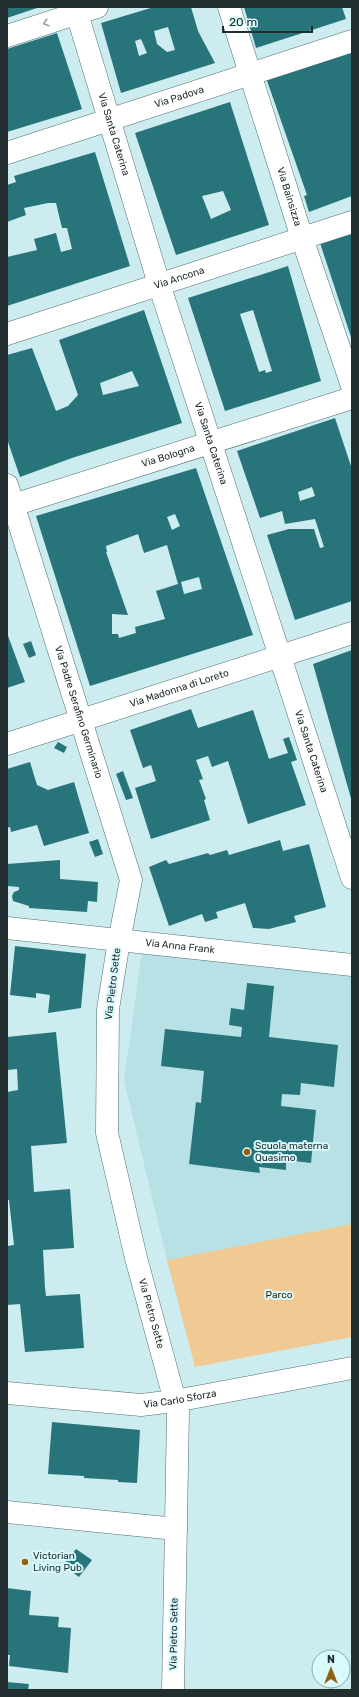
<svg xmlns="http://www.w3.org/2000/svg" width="359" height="1697" font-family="Rubik,sans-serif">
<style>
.built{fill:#b7e1e5}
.green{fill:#f1c993}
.building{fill:#27757b;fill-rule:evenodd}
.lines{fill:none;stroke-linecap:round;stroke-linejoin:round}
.street-casing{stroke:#516e71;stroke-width:23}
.street{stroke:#fff;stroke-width:22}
.oneway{stroke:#9ba0a1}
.poi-dot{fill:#91620f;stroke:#d9fafd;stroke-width:1.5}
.labels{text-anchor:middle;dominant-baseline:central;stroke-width:4;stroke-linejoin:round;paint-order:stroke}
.street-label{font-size:10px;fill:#212d2e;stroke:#d9fafd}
.poi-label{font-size:10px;fill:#212d2e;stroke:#d9fafd;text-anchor:start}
.park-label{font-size:10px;fill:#372509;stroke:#d9fafd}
</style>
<rect width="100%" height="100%" fill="#ccecef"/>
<polygon class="built" points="142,952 352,975 352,1224 167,1260 124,1080"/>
<polygon class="green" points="352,1224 352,1337 195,1367 167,1260"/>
<g class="building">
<polygon points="7,7 40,7 7,18"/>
<path d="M154,7H191L198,31L215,63L121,93L101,23ZM168,27L175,50L167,52L157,44L154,31ZM141,39L147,53L139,56L135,41Z"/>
<polygon points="244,7 342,7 346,19 256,48"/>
<polygon points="57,33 82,109 7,132 7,49"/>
<polygon points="348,45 352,55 352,196 309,212 304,196 307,195 265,75"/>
<path d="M230,102L269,225L176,255L135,133ZM223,191L231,210L211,219L202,196Z"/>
<polygon points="95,152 130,266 7,306 7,257 37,250 34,239 56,233 61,252 72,249 67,228 62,228 56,203 48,203 24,208 26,215 7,222 7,185 16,182 14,176"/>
<polygon points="352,234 352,340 320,243"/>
<path d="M288,266L321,381L225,411L188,298ZM253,310L272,371L266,373L265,370L259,372L240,314Z"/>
<path d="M144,310L182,423L72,458L20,477L7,439V355L32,348L56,411L68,406L78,395L59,340ZM132,371L139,386L103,395L100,383Z"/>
<path d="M335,418L352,469V601L295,620L267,535L289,529H314L320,548L324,547L315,519L285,524L282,511L260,518L237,451ZM312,487L315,496L300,501L298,492Z"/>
<path d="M196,468L253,635L90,686L36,516ZM175,514L180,526L172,530L167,517ZM138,534L144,553L167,545L178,584L156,591L165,619L135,627L136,633L119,638L118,634H112V614L128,615L106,552H107L106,546ZM199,577L202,589L184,594L181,582Z"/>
<polygon points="7,633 25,682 7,688"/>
<polygon points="31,641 36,655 29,658 23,644"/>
<polygon points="352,650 352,802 313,664"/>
<polygon points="191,709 198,728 253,710 269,759 288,753 283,739 289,737 297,760 291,762 306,805 248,824 228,761 212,767 208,756 196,760 203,779 199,780 206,799 204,800 210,820 151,839 135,788 156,781 151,765 143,768 130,730"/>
<polygon points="58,742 67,747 64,753 54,748"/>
<polygon points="30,762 37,785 48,790 74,782 89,833 44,846 37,825 11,832 10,827 7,828 7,769"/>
<polygon points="123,771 133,798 126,800 116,774"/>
<polygon points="98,839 103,854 95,857 89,842"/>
<polygon points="280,840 283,851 309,844 326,907 294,916 296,922 269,929 253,928 245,903 216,912 218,918 205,922 202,914 169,926 149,867 166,860 169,864 208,853 210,855 227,850 229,855"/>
<polygon points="60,860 60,879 98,882 97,902 88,901 87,912 29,908 29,906 13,901 12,896 14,892 19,890 19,887 7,886 7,864"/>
<polygon points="15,946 86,954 81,1008 48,1013 50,995 36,993 36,998 10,995"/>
<polygon points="247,983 274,986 269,1037 338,1045 334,1087 301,1083 300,1095 282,1094 281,1106 316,1110 311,1163 286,1160 286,1170 259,1167 260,1173 189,1164 196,1102 201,1103 204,1071 161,1066 165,1029 241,1037 242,1027 229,1025 231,1008 244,1010"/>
<polygon points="56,1032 67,1143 31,1146 34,1192 70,1189 74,1248 43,1250 45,1288 46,1296 80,1294 84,1348 25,1352 20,1304 7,1305 7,1246 14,1245 9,1200 7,1200 7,1092 18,1090 17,1069 7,1070 7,1037"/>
<polygon points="52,1422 140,1430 137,1483 118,1482 118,1480 84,1478 84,1476 48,1474"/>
<polygon points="76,1549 92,1560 79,1577 63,1565"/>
<polygon points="7,1588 31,1591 29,1615 59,1617 58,1627 71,1628 68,1673 9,1666 10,1655 7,1655"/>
<polygon points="7,1682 29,1684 28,1690 7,1689"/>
</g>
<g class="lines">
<g class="street-casing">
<g id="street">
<path id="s1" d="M75,7L159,284L352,878"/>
<path id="s2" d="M229,7L302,238L352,386"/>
<polyline points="7,36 97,7"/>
<path id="s3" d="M7,153L352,41"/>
<path id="s4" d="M7,334L352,222"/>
<path id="s5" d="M7,485L131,880L119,941L108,1009L107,1133L136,1258L178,1412L173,1690"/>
<path id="s6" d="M7,507L352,398"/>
<path id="s7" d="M7,744L352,633"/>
<path id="s8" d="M7,928L352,965"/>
<path id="s9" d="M7,1393L141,1405L175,1401L352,1368"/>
<polyline points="7,1512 176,1529"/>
</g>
</g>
<use href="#street" class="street"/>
</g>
<defs><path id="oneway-chevron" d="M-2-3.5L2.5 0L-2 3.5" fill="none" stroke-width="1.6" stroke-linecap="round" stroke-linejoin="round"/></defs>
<use class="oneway" href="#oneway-chevron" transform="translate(46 23) rotate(162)"/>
<g class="poi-dot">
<circle cx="247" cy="1152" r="4"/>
<circle cx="25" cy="1562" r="4"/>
</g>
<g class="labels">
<g class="street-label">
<text stroke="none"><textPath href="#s3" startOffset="181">Via Padova</textPath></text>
<text stroke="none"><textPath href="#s1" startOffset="133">Via Santa Caterina</textPath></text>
<text stroke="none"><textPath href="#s2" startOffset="199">Via Bainsizza</textPath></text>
<text stroke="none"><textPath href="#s4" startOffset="181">Via Ancona</textPath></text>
<text stroke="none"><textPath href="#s1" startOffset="457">Via Santa Caterina</textPath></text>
<text stroke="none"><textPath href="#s6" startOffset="169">Via Bologna</textPath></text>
<text stroke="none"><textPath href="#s7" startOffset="181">Via Madonna di Loreto</textPath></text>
<text stroke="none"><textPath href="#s5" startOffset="238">Via Padre Serafino Germinario</textPath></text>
<text stroke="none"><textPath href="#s1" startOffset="781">Via Santa Caterina</textPath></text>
<text stroke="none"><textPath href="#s8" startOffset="174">Via Anna Frank</textPath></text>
<text transform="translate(113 984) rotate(-83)">Via Pietro Sette</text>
<text stroke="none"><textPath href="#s5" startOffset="855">Via Pietro Sette</textPath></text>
<text stroke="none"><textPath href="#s9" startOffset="174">Via Carlo Sforza</textPath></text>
<text transform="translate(174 1634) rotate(-89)">Via Pietro Sette</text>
</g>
<g class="poi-label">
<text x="255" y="1146">Scuola materna<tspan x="255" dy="12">Quasimo</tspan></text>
<text x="33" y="1556">Victorian<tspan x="33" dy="12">Living Pub</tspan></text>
</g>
<g class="park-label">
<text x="279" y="1295">Parco</text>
</g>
</g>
<rect width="359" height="1697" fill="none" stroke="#212d2e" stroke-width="16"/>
<g transform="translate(331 1669)"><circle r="19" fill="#d9fafd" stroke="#8fa8aa"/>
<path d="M0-3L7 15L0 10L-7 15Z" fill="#91620f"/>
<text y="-6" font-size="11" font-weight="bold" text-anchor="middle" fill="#212d2e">N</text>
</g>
<path d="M223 26v6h89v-6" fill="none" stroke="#212d2e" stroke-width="2"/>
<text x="229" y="26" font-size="12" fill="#212d2e" stroke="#d9fafd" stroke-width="3" paint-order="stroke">20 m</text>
</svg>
